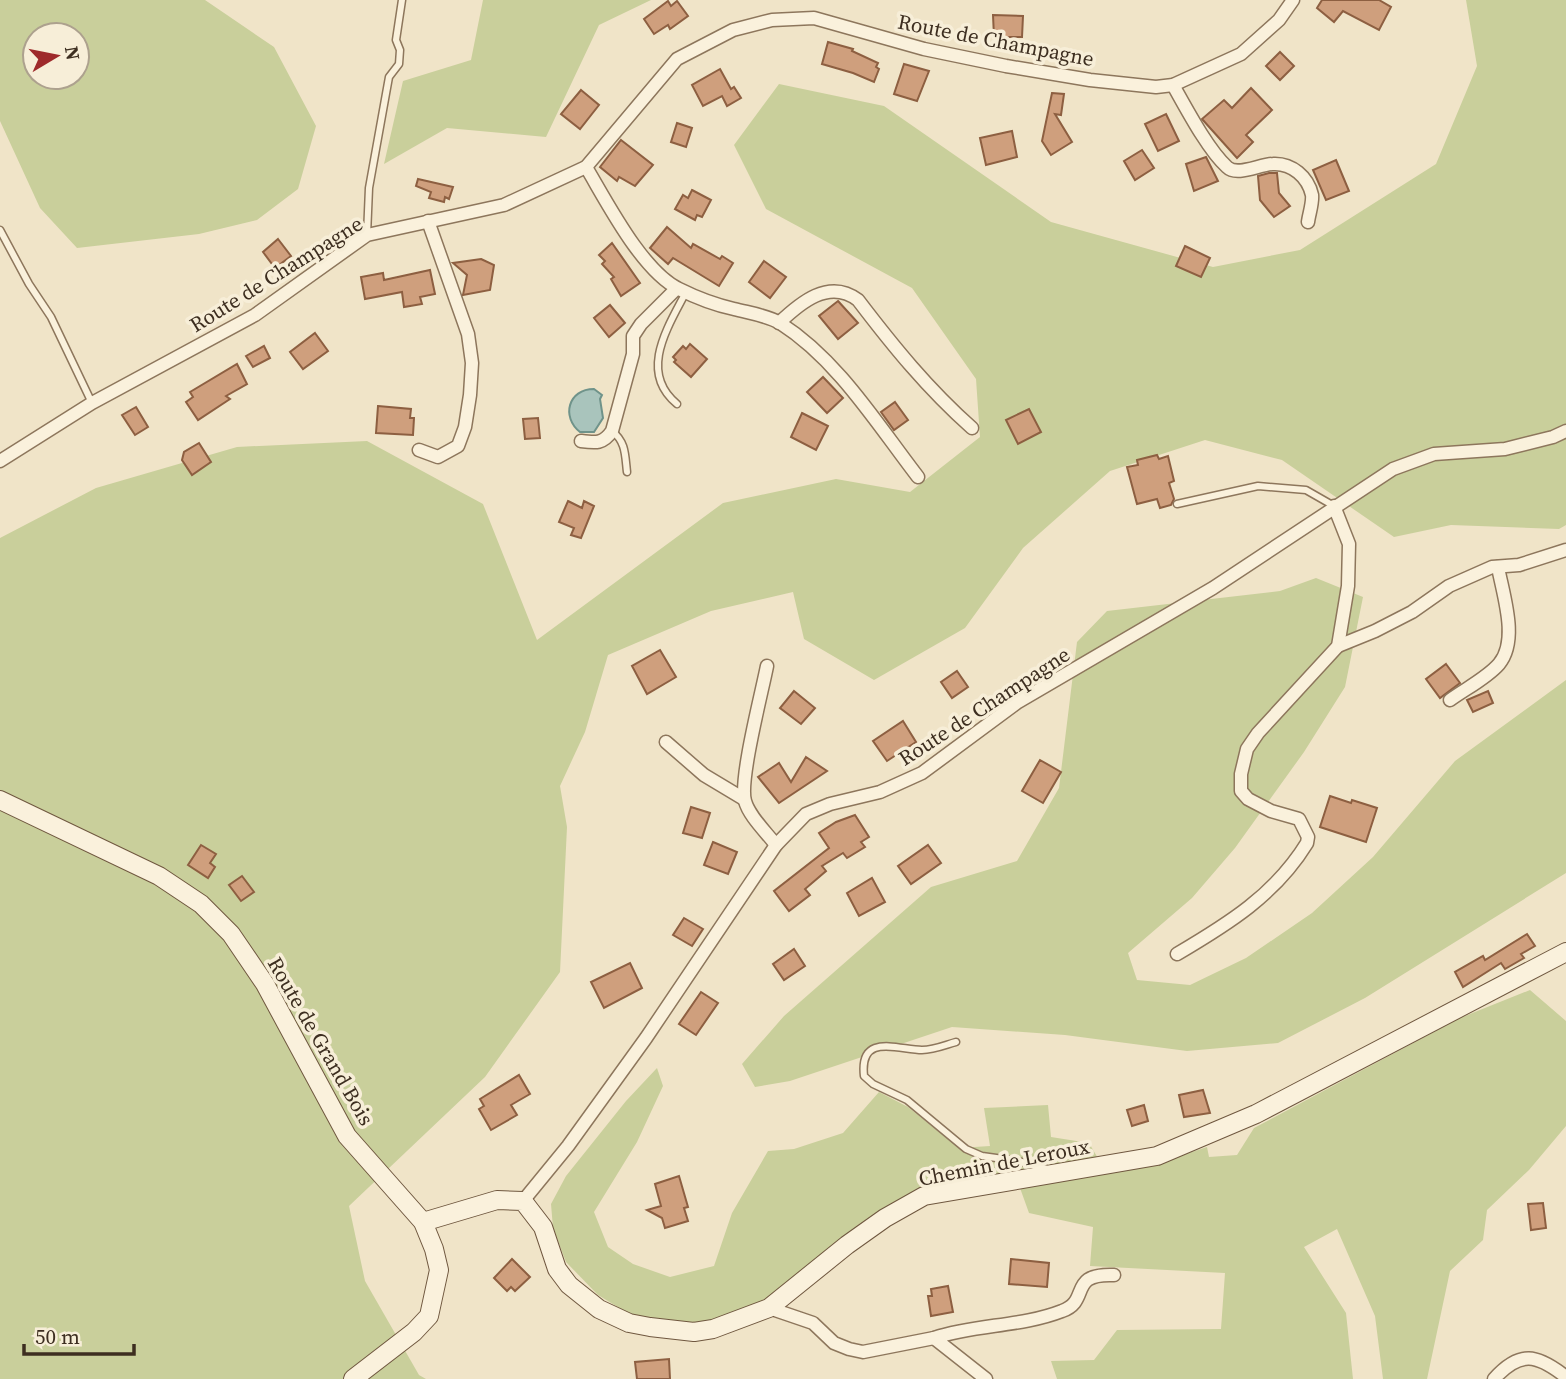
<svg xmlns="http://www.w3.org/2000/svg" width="1566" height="1379" font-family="'Source Serif 4',serif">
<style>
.green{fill:#c9cf9b;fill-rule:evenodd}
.water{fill:#a9c4bc;stroke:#6f938a;stroke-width:2}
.building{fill:#cf9f7d;stroke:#8d5f41;stroke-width:2}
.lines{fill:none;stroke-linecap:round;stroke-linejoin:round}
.lane-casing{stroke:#8d765c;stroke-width:9}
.street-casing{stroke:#8d765c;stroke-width:15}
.secondary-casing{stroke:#6f573f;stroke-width:20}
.lane{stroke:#faf1dc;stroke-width:6}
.street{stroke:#faf1dc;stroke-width:12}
.secondary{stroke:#faf1dc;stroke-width:18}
.labels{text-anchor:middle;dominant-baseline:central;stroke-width:7;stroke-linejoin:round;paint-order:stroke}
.street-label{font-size:21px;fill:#3d2e20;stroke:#f7eed8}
</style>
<rect width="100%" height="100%" fill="#f0e4c8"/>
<g class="green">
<path d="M0,0H205L274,47L316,126L298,189L257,220L199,234L77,248L40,208L0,121ZM35,35H77V77H35Z"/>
<polygon points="483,0 651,0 599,25 546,137 447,128 384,164 403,81 471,60"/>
<polygon points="1466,0 1566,0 1566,525 1559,529 1451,525 1394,537 1282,460 1205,440 1110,471 1023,548 965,628 874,680 804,639 793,592 711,611 608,655 585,732 560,786 567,827 560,972 485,1077 349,1206 365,1281 419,1375 426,1379 0,1379 0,538 96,488 237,447 367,441 483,504 537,640 723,503 836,479 910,492 980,437 976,379 912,288 766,209 734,145 779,84 884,106 1051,222 1213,267 1300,250 1436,164 1477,66"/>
<polygon points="1316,578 1363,597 1345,687 1304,752 1235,848 1192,898 1128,953 1137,980 1190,985 1246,958 1312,913 1373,857 1455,761 1566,680 1566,873 1365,998 1278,1043 1187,1051 1065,1035 952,1027 790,1081 755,1087 742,1064 784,1016 931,887 1017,861 1059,788 1077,642 1107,611 1280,591"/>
<polygon points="1530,990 1566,1021 1566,1126 1529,1170 1487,1210 1483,1240 1450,1271 1427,1379 1383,1379 1375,1316 1337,1229 1304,1247 1346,1313 1353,1379 1057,1379 1051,1361 1094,1360 1117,1330 1221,1329 1225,1273 1090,1266 1093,1227 1029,1213 1020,1188 923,1190 768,1302 718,1322 684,1324 631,1315 598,1295 566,1262 553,1228 551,1204 566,1176 626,1101 657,1068 663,1086 637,1142 594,1212 608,1247 633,1264 670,1277 714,1266 732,1213 768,1151 794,1149 843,1133 879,1092 908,1107 959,1148 990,1146 984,1108 1048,1105 1051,1137 1089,1143 1106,1172 1152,1165 1207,1147 1209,1157 1237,1155 1254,1128 1460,1018"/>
</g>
<path class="water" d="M594,389L602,395L600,399L603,418L594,432H580C561,417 568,389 594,389Z"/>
<g class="building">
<polygon points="1322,0 1379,0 1391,7 1379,30 1343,11 1334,22 1317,8"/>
<polygon points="668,1 671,6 677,1 688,16 670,29 668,25 654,34 644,19"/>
<polygon points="993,15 1023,16 1022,37 994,37"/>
<polygon points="828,42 853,49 852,51 878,63 876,67 879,69 874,82 853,73 822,64"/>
<polygon points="1280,52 1294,66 1280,80 1266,66"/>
<polygon points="904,64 929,71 917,101 894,94"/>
<polygon points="720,69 731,89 734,87 741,98 727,106 722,96 703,106 692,85"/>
<polygon points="1251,88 1272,110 1246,135 1253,142 1237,158 1202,119 1224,100 1232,108"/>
<polygon points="581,90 599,105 580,129 561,114"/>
<polygon points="1052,93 1064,94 1061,115 1055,114 1072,142 1051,155 1042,141"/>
<polygon points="1166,114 1179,141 1158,151 1145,124"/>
<polygon points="677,123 692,128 686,147 671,142"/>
<polygon points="1012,131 1017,157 986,165 980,138"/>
<polygon points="621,140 653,165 635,186 619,177 617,181 600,167"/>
<polygon points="1142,150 1154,168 1135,180 1124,161"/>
<polygon points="1206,157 1218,181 1194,191 1186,164"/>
<polygon points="1336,160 1349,191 1326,200 1313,170"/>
<polygon points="1269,173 1277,173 1279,193 1290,206 1274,217 1260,200 1258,176"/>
<polygon points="418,179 453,187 449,199 445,197 444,202 429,198 431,192 416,186"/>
<polygon points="692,190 711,200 702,217 697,215 695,220 675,209 683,195 688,198"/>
<polygon points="667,227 691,248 693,244 720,259 722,256 733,263 719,286 673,258 668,264 650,248"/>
<polygon points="278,239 291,256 275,268 263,252"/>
<polygon points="612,243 640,283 621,296 611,279 614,277 602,264 605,261 599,255"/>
<polygon points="1185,246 1210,258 1201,277 1176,266"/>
<polygon points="481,259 494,265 490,290 463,295 467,275 453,263"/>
<polygon points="764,261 786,277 770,298 749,282"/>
<polygon points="430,270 435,294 420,297 422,304 404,307 402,292 365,299 361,277 383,273 384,280"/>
<polygon points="838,301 858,323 838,339 819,316"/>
<polygon points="610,305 625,323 609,337 594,318"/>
<polygon points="315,333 328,351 303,369 290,352"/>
<polygon points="690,344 707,359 691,377 674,362 676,360 673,357 683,346 686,349"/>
<polygon points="264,346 270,358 253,367 246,356"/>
<polygon points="237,364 247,384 226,396 230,399 198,420 186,402 193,397 190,392"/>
<polygon points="823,377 843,398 827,413 807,392"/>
<polygon points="895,402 908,420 894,430 881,412"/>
<polygon points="378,406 411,409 410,418 414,418 413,435 376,433"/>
<polygon points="136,407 148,427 135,435 122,415"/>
<polygon points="1029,409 1041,432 1018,444 1006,420"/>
<polygon points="802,413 828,426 816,450 791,437"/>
<polygon points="538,418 540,438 525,439 523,419"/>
<polygon points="199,443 211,462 192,475 182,460 184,452"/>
<polygon points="1157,455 1159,459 1168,456 1174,481 1169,483 1174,499 1171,505 1160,508 1157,499 1137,504 1127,467 1138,465 1137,460"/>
<polygon points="568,501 582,508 584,501 594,506 581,538 571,535 574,528 559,522"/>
<polygon points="660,650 676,677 647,694 632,666"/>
<polygon points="1446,664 1460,683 1440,698 1426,679"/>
<polygon points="957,671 968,687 952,698 941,682"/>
<polygon points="794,691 815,708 801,724 780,708"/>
<polygon points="1488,691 1493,703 1473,712 1467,700"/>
<polygon points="903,721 916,742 887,761 873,741"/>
<polygon points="806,757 827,771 779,803 758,777 779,763 791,782"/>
<polygon points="1040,760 1061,772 1043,803 1022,791"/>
<polygon points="1330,796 1351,803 1352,800 1377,808 1366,842 1320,827"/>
<polygon points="691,807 710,813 702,838 683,833"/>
<polygon points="855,815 869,837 861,842 865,847 847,858 843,853 822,866 826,871 805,889 810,895 789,911 774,891 829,848 819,833 836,822"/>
<polygon points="713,842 737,852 728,874 704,865"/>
<polygon points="201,845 216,854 210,863 215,867 208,878 188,865"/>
<polygon points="928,845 941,863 911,884 898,866"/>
<polygon points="242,876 254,892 241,901 229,885"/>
<polygon points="872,878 885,902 859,916 847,893"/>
<polygon points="684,918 703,929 692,946 673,935"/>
<polygon points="1527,934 1535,946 1521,954 1524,958 1505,969 1501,963 1463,987 1455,972 1483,956 1485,960"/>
<polygon points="794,949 805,966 784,980 773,964"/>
<polygon points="630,963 642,988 604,1008 591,982"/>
<polygon points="701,992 718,1003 696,1035 679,1024"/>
<polygon points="519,1075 530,1094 511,1105 517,1115 491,1130 479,1109 484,1106 480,1099"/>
<polygon points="1203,1090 1210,1113 1184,1117 1179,1095"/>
<polygon points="1144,1105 1148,1121 1132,1126 1127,1110"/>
<polygon points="679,1176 688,1207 684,1208 688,1221 665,1228 662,1218 647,1210 661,1206 655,1184"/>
<polygon points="1543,1203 1546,1228 1531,1230 1528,1204"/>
<polygon points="512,1259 530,1277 515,1291 511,1287 507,1291 494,1278"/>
<polygon points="1011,1259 1049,1263 1047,1287 1009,1284"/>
<polygon points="948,1286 953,1312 931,1316 928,1296 932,1296 931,1289"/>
<polygon points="669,1359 670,1379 637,1379 635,1362"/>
</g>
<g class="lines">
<g class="lane-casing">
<g id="lane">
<polyline points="0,230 29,284 51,317 92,403"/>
<polyline points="367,235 369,188 389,77 399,64 400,50 396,40 402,0"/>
<path d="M677,404C638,372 668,327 686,292"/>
<path d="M612,431C626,442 625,455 627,472"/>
<polyline points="1177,504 1258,486 1306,490 1334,506"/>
<path d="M956,1042C945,1045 934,1050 922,1050C899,1050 859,1032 864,1076L873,1084L907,1100L966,1149L982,1156L1018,1161L1047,1169"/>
</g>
</g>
<g class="street-casing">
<g id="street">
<path d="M1173,85C1186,108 1208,150 1227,167C1237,177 1260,164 1273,164C1292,163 1308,177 1312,195C1313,203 1309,214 1308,222"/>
<path d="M586,167C607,202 642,271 679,289C695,297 716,305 734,309C749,313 766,315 780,323C838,360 877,424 918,477"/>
<path d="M779,323C800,303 829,278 858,300C893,346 928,389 972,428"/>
<path d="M581,441C596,443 603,444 612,431L633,354V336L641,324L676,289"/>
<polyline points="419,450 438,457 458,446 465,427 470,395 472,363 468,334 428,221"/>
<polyline points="0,461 92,403 255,315 367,235 504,205 586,167 677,59 733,30 772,20 814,18 924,49 1006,66 1090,80 1156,87 1173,85 1241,54 1279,20 1293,0"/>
<polyline points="1338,646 1375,631 1412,612 1449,586 1492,567 1519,565 1566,550"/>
<path d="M767,666C762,692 739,780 745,801C749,816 766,832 776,845"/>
<path d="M1450,700C1465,689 1487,678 1499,664C1519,640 1503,595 1498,567"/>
<polyline points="666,742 704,775 744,799"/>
<path d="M1177,954C1228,924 1275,895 1307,843L1308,837L1299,819L1271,811L1248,799L1241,791V774L1247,749L1258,733L1338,646L1348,586L1349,544L1334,506"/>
<polyline points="523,1201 568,1146 646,1038 776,845 806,814 830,804 880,792 922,773 1018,702 1213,588 1393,469 1434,454 1505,449 1553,437 1566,431"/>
<polyline points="769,1308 813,1323 834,1343 849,1349 863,1352 934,1338"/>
<path d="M986,1379L934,1338C976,1324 1021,1327 1062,1311C1091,1301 1067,1273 1114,1275"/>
<path d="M1494,1379C1520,1350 1537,1354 1566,1377"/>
</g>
</g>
<g class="secondary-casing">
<g id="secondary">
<polyline points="0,800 159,876 201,904 231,934 265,984 347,1136 423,1222 434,1249 439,1270 429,1316 414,1332 353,1379"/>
<polyline points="423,1222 497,1200 523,1201 543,1227 557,1269 569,1285 599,1309 629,1323 650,1327 694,1332 713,1329 769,1308 847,1245 885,1218 924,1196 1157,1156 1256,1114 1566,952"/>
</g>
</g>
<use href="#lane" class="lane"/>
<use href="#street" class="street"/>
<use href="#secondary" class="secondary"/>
</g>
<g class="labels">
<g class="street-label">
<text transform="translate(996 40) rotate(11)">Route de Champagne</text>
<text transform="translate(276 274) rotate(-32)">Route de Champagne</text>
<text transform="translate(984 706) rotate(-33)">Route de Champagne</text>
<text transform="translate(321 1041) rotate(60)">Route de Grand Bois</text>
<text transform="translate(1004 1162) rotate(-11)">Chemin de Leroux</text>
</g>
</g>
<g transform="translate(56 56) rotate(80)"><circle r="33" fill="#f7eed8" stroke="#ada18e" stroke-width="2"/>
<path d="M0-5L12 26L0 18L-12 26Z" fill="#9e2a2b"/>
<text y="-10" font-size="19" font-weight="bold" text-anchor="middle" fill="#3d2e20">N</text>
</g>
<path d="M24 1344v10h110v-10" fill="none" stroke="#3d2e20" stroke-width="3.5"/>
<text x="35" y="1344" font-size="21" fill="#3d2e20" stroke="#f7eed8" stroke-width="5" paint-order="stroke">50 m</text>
</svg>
